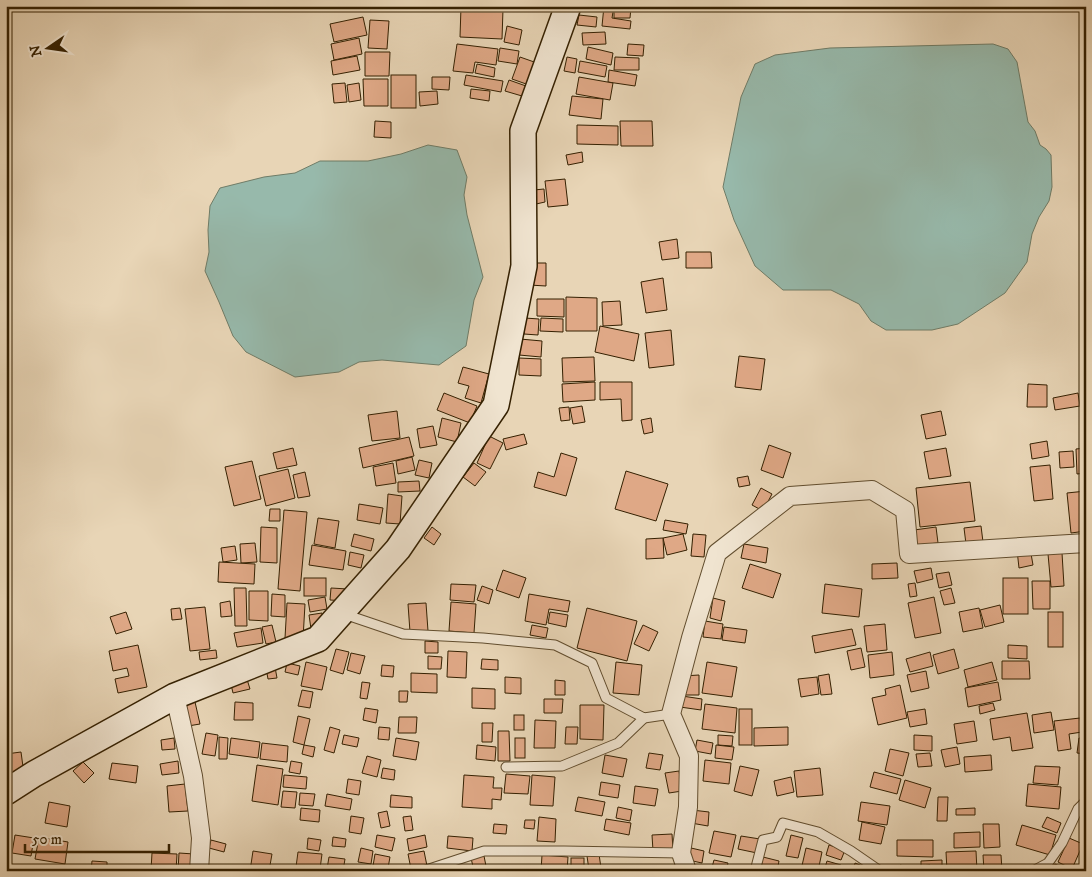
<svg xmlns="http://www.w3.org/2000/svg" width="1092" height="877" font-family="'IM FELL DW Pica',serif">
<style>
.water{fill:#97b9ab;stroke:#6f7c67}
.building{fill:#dfa886;stroke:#342001}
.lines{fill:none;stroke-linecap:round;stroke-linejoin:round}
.service-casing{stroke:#614d2e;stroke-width:11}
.minor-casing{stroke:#614d2e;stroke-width:20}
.secondary-casing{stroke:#342001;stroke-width:28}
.service{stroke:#f0e4d0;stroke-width:9}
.minor{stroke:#f0e4d0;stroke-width:18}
.secondary{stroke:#f0e4d0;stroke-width:25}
</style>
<rect width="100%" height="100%" fill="#e8d5b6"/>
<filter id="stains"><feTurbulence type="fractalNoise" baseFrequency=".004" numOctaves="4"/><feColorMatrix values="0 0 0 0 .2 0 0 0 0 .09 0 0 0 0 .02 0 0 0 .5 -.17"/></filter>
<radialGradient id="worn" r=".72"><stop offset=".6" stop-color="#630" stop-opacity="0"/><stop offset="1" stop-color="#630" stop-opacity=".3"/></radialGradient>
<g class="water">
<polygon points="993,44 1008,49 1017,62 1028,122 1035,131 1040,145 1046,149 1051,155 1052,187 1049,201 1039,217 1032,234 1027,262 1005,293 958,324 932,330 886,330 871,321 859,304 831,290 783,290 755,266 734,220 723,187 741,97 755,64 775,55 830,48"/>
<polygon points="428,145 457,150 467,177 464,195 467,215 483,277 474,300 466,346 439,365 382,360 359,362 339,372 295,377 246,352 233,336 219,302 205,271 209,252 208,230 210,206 220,188 264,177 295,173 320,161 368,161 401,154"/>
</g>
<g class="building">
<polygon points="604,6 614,6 612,18 631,21 630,29 602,26"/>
<polygon points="651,6 661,6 662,9 652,11"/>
<polygon points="461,7 503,9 502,39 460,37"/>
<polygon points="614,7 631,7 630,18 614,18"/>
<polygon points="579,15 597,17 596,27 577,25"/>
<polygon points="363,17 367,35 334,42 330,24"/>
<polygon points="370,20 389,21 387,49 368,48"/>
<polygon points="507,26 522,30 519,45 504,42"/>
<polygon points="605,32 606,44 583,45 582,33"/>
<polygon points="359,38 362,54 334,60 331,44"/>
<polygon points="457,44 498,49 496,65 475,62 473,73 453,71"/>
<polygon points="628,44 644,45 643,56 627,55"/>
<polygon points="588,47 613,53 611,65 586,59"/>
<polygon points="500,48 519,51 517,64 498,61"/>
<polygon points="365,52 390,52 389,76 365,76"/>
<polygon points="357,56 360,70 333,75 331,61"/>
<polygon points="520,57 537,63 529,85 512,79"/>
<polygon points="567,57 577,59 575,73 564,71"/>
<polygon points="615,57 639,58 639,70 614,70"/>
<polygon points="580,61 607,66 605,77 578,72"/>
<polygon points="477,64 495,68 494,77 475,73"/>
<polygon points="609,70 637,75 635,86 608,82"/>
<rect x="391" y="75" width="25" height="33"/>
<polygon points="466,75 503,81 501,92 464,85"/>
<polygon points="432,77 450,77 449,90 432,89"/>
<polygon points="579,77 613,83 610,100 576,94"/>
<polygon points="363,79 388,79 388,106 364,106"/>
<polygon points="509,80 526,86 522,96 505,91"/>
<polygon points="345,83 347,102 334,103 332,84"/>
<polygon points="359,83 361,100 349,102 347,85"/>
<polygon points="471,89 490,91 489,101 470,98"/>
<polygon points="437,91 438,104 420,106 419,92"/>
<polygon points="572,96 603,99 601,119 569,115"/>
<polygon points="375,121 391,122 391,138 374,137"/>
<polygon points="620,121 652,121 653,146 621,146"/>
<polygon points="577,125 618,126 618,145 577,144"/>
<polygon points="582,152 583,162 568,165 566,155"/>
<polygon points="565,179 568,205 548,207 545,181"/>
<polygon points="544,189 545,202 536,204 534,190"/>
<polygon points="677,239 679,258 662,260 659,242"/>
<polygon points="686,252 711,252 712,268 686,268"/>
<polygon points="529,263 546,263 546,286 529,285"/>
<polygon points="663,278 667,310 646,313 641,282"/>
<polygon points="566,297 597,298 597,331 566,331"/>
<polygon points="537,299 564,299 564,317 537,316"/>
<polygon points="620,301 622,325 603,326 602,302"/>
<polygon points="525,318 539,319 538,335 524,334"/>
<polygon points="541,318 563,319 563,332 540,331"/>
<polygon points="600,326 639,334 634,361 595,352"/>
<polygon points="671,330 674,365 649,368 645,333"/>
<polygon points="520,339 542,341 541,357 519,355"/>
<polygon points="739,356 765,359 761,390 735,387"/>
<polygon points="594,357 595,381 563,382 562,358"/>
<polygon points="519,358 541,359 541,376 519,375"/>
<polygon points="463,367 489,374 481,403 465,398 469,386 458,383"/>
<polygon points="595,382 595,400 563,402 562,384"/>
<polygon points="600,382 632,382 632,420 622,421 621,399 600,400"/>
<polygon points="1028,384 1047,385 1047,407 1027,407"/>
<polygon points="444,393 477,406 470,423 437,410"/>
<polygon points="1078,393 1080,406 1055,410 1053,398"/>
<polygon points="582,406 585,422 573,424 570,408"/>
<polygon points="569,407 570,420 561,421 559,408"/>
<polygon points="397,411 400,438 372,441 368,415"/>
<polygon points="941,411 946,435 926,439 921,415"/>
<polygon points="442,418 461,423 457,442 438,437"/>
<polygon points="651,418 653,432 644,434 641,420"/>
<polygon points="433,426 437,445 420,448 417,429"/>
<polygon points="524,434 527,444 506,450 503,439"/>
<polygon points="489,436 503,443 490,469 477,463"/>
<polygon points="409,437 414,456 363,468 359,448"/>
<polygon points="1047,441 1049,456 1032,459 1030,444"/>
<polygon points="769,445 791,453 783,478 761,470"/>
<polygon points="293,448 297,465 277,469 273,453"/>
<polygon points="946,448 951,476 929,479 924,452"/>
<polygon points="1086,448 1086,473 1077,474 1076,449"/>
<polygon points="1073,451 1074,467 1060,468 1059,452"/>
<polygon points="561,453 577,458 566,496 534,487 538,472 554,477"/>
<polygon points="412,457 415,470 398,474 396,461"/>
<polygon points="419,460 432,463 429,478 415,475"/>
<polygon points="252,461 261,499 234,506 225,467"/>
<polygon points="393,463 396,483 376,486 373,467"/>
<polygon points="474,463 486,472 475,486 463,477"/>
<polygon points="1050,465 1053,499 1034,501 1030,467"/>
<polygon points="288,469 295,498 266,506 259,476"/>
<polygon points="626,471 668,484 656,521 615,509"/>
<polygon points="305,472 310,496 298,498 293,475"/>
<polygon points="748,476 750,485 739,487 737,478"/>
<polygon points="419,481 420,491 398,492 398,482"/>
<polygon points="970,482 975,521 920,527 916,488"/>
<polygon points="761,488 772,494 763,511 752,505"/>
<polygon points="1086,491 1086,531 1071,533 1067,493"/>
<polygon points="388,494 402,496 400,524 386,523"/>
<polygon points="359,504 383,508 380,524 357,520"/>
<polygon points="270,509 280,509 280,521 269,521"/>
<polygon points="284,510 307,512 300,591 278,589"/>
<polygon points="318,518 339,521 335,548 314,544"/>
<polygon points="665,520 688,524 686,534 663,530"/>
<polygon points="981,526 983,542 966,544 964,528"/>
<polygon points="261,527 277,528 277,563 260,562"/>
<polygon points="432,527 441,534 434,545 424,538"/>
<polygon points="936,527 938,543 916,545 914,530"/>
<polygon points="354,534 374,539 371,551 351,546"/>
<polygon points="683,534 687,550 667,555 663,538"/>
<polygon points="693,534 706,535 704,557 691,556"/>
<polygon points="663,538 664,558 646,559 646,539"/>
<polygon points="255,543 257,562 241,563 240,544"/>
<polygon points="744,544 768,548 766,563 741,558"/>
<polygon points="312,545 346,551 343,570 309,565"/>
<polygon points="235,546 237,560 223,562 221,548"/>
<polygon points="1030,548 1033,565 1019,568 1017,550"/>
<polygon points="350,552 364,555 361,568 348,565"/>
<polygon points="1062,553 1064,586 1051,587 1048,554"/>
<polygon points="219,562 255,564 254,584 218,582"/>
<polygon points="897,563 898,578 872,579 872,564"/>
<polygon points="750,564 781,574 773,598 742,588"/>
<polygon points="931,568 933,579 917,583 914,571"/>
<polygon points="503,570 526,578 519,598 496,590"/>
<polygon points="949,572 952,585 939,588 936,574"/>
<rect x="304" y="578" width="22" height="18"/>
<rect x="1003" y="578" width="25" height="36"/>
<polygon points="1032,581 1050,581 1050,609 1033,609"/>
<polygon points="915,583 917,596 910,597 908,584"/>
<polygon points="451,584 476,585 474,602 450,600"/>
<polygon points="825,584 862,589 859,617 822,613"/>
<polygon points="482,586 493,590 489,604 477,600"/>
<polygon points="234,588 246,588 247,626 235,626"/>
<polygon points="331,588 348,589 347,601 330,600"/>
<polygon points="951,588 955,603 944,605 940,591"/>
<polygon points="249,591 268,591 268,621 249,620"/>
<polygon points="272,594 285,595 285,617 271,616"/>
<polygon points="529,594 570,601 568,612 549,609 546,625 525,621"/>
<polygon points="325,597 327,609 310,612 308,600"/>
<polygon points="934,597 941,633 915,638 908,603"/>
<polygon points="713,598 725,601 721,621 710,618"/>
<polygon points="230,601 232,616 221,617 220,603"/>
<polygon points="451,602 476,604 474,633 449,631"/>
<polygon points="287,603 305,604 303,639 285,638"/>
<polygon points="426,603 428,631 410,632 408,604"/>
<polygon points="1000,605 1004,622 985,627 980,610"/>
<polygon points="205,607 210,649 190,651 185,609"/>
<polygon points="180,608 182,619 172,620 171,609"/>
<polygon points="587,608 637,621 627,661 577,648"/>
<polygon points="979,608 983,628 963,632 959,612"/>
<polygon points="126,612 132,629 116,634 110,617"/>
<polygon points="550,612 568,615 566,627 548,623"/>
<rect x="1048" y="612" width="15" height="35"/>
<polygon points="322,613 324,628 311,629 309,615"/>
<polygon points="705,621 723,624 721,639 703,637"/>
<polygon points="885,624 887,650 867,652 864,626"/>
<polygon points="272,625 276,642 266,644 262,627"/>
<polygon points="532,625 548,628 546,638 530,635"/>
<polygon points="643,625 658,632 649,651 634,644"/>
<polygon points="724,627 747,630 745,643 722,640"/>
<polygon points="261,628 263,643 237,647 234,633"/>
<polygon points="852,629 856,645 815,653 812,636"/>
<polygon points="425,641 438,642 438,653 425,653"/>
<polygon points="138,645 147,687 118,693 115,679 129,676 127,668 113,671 109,651"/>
<polygon points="1008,645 1027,646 1027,659 1008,658"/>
<polygon points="861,648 865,667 851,670 847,651"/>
<polygon points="336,649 349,652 343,674 330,670"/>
<polygon points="954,649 959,668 938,674 933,655"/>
<polygon points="216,650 217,658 200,660 199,652"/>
<polygon points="448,651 467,652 466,678 447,677"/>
<polygon points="892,652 894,675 870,678 868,655"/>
<polygon points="930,652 933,666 910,672 906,659"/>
<polygon points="351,653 365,656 360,674 347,670"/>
<polygon points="428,656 442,657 441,669 428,669"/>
<polygon points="482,659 498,660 498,670 481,669"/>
<polygon points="1002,661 1029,661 1030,679 1002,679"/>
<polygon points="306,662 327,667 322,690 301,686"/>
<polygon points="616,662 642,665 639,695 613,693"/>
<polygon points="707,662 737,667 732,697 702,693"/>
<polygon points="992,662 997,680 968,687 964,670"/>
<polygon points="287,663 300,666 298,675 285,672"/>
<polygon points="382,665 394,666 393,677 381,676"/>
<polygon points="275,667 277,678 268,679 266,668"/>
<polygon points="926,671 929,688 911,692 907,675"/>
<polygon points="411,673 437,674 437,693 411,692"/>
<polygon points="829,674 832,694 821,695 818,676"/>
<polygon points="699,675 699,695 684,695 683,676"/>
<polygon points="246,676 250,689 233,693 230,680"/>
<polygon points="505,677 521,678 521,694 505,693"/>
<polygon points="817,677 819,694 801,697 798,679"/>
<polygon points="555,680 565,681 565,695 555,695"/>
<polygon points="362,682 370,683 367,699 360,698"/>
<polygon points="998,682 1001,700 968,707 965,688"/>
<polygon points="900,685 907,718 878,725 872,698 886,695 885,689"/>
<polygon points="472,688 495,689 495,709 472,708"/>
<polygon points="302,690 313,692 310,708 298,706"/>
<polygon points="399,691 408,691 407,702 399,702"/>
<polygon points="682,696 702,699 701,710 680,707"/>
<polygon points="544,699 563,699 562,713 544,713"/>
<polygon points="195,702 200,724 188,726 184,704"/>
<polygon points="235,702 253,703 253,720 234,720"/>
<polygon points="993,703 995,710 980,714 979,706"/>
<polygon points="705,704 737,708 735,733 702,729"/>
<polygon points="580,705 604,705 603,740 580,739"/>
<polygon points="365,708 378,710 376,723 363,720"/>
<rect x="739" y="709" width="13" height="36"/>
<polygon points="925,709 927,724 910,727 907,712"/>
<polygon points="1051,712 1054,730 1034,733 1032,715"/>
<polygon points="1027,713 1033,748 1012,751 1010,737 993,740 990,719"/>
<rect x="514" y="715" width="10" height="15"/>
<polygon points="298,716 310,719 304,745 293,742"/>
<polygon points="399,717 417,717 416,733 398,733"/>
<polygon points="1080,718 1082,732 1069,734 1071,749 1058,751 1054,721"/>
<polygon points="1085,719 1086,720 1086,737 1083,736"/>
<polygon points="535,720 556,721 555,748 534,748"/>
<polygon points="974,721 977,741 957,744 954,724"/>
<polygon points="482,723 493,723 492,742 482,742"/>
<polygon points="330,727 340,730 334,753 324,750"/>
<polygon points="379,727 390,728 389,740 378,739"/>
<polygon points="566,727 578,727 577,744 565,744"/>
<polygon points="788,727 788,745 754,746 754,728"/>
<polygon points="498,731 509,731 510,761 498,761"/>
<polygon points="206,733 218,735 215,756 202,754"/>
<polygon points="344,735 359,738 357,747 342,744"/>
<polygon points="718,735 733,736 732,746 718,745"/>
<polygon points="914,735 932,736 932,751 914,750"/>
<polygon points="219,737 228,738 227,759 219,759"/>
<polygon points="174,738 175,749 162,750 161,740"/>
<polygon points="231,738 260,742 258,758 229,754"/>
<polygon points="396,738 419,742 416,760 393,756"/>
<rect x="515" y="738" width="10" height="20"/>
<polygon points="1079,738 1086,739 1086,754 1077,753"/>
<polygon points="697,740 713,743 711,754 695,751"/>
<polygon points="262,743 288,746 287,762 260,759"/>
<polygon points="304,745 315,747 313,757 302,754"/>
<polygon points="477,745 496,747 495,761 476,759"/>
<polygon points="716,745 734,747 732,760 715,758"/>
<polygon points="957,747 960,764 945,767 941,750"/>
<polygon points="890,749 909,753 903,776 885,771"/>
<polygon points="21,752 24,774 6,776 6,754"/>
<polygon points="649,753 663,755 660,770 646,768"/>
<polygon points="930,753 932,766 918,767 916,754"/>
<polygon points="605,755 627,759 623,777 602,773"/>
<polygon points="991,755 992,770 965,772 964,757"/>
<polygon points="367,756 381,760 377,777 362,773"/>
<polygon points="705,760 731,763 729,784 703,781"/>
<polygon points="178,761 179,773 162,775 160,764"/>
<polygon points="291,761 302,763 300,774 289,772"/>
<polygon points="83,762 94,773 84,783 73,771"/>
<polygon points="112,763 138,766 136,783 109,779"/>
<polygon points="257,765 283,769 278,805 252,801"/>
<polygon points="740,766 759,770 752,796 734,791"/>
<polygon points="1035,766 1060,767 1058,785 1033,783"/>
<polygon points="383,768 395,770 394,780 381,778"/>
<polygon points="820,768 823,795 797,797 794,771"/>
<polygon points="679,771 682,791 669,793 665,773"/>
<polygon points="874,772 901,779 897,794 870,787"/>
<polygon points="506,774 530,776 528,794 504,793"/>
<polygon points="284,775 307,777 306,789 283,787"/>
<polygon points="464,775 494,777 493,788 502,788 501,800 492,799 492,809 462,807"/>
<polygon points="532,775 555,777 553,806 530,805"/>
<polygon points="791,777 794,792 777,796 774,781"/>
<polygon points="348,779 361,781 359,795 346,793"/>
<polygon points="905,780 931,788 925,808 899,800"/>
<polygon points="601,782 620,785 618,798 599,795"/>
<polygon points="185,784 188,811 169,812 167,786"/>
<polygon points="1028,784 1061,787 1059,809 1026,806"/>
<polygon points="635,786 658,789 655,806 633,803"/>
<polygon points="283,791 297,792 295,808 281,807"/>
<polygon points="300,793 315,794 313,806 299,805"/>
<polygon points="327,794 352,799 350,810 325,806"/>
<polygon points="391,795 412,797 412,808 390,807"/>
<polygon points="578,797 605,802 602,816 575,811"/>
<polygon points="938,797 948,797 947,821 937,821"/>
<polygon points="49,802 70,806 67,827 45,823"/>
<polygon points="861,802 890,806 887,825 858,821"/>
<polygon points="618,807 632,810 630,821 616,818"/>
<polygon points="301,808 320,810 319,822 300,820"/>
<polygon points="975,808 975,815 956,815 956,809"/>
<polygon points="692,810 709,812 708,826 691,823"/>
<polygon points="387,811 390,826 381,828 378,813"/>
<polygon points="351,816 364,818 361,834 349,832"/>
<polygon points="411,816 413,830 405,831 403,817"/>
<polygon points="539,817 556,819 555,842 537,841"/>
<polygon points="1047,817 1061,823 1057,833 1042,827"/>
<polygon points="606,819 631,823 629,835 604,830"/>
<polygon points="525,820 535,820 534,829 524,828"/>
<polygon points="862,822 885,827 881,844 859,840"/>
<polygon points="494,824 507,825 506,834 493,833"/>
<polygon points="983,824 999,824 1000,847 984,848"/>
<polygon points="1022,825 1056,835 1050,855 1016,845"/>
<polygon points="714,831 736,835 731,857 709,853"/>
<polygon points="980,832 980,847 954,848 954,833"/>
<polygon points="672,834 673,850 653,851 652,835"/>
<polygon points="15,835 34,838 31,856 12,853"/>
<polygon points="377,835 395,838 392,851 375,847"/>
<polygon points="425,835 427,847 409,851 407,839"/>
<polygon points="791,835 803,838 798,858 786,856"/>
<polygon points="448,836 473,838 472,851 447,848"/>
<polygon points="741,836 760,839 757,853 738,849"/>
<polygon points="39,837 68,842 65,864 35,859"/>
<polygon points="333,837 346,839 345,847 332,846"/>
<polygon points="308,838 321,840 319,851 307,849"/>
<polygon points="1069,838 1083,844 1072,869 1058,862"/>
<polygon points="211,840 226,844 224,852 209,848"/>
<polygon points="897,840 933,840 933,857 897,856"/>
<polygon points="829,845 845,850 841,860 826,855"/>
<polygon points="1086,846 1086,868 1084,868 1082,847"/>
<polygon points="361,848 373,851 371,864 358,862"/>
<polygon points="691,848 704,851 702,863 688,860"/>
<polygon points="806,848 822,852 818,871 801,870"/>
<polygon points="253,851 272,854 269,871 250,871"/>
<polygon points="424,851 427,866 411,869 408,854"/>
<polygon points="976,851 977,871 947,871 946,852"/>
<polygon points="298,852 322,854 320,869 296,867"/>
<polygon points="152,853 177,854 176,871 151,870"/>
<polygon points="179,853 194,854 193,871 178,871"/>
<polygon points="375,854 390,857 388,868 373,866"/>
<polygon points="599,854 601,868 589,870 587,856"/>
<polygon points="542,855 568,857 567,871 541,871"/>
<polygon points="983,855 1001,855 1002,871 984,871"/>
<polygon points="484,856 487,871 474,871 471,858"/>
<polygon points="329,857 345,859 343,871 327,869"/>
<polygon points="763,857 779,861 777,871 760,871"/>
<rect x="571" y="858" width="13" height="9"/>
<polygon points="714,860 728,863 726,871 711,871"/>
<polygon points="942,860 942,871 930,871 930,865 921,866 921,861"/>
<polygon points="92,861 107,862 107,871 91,871"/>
<polygon points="827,861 841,865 839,871 824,871"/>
<polygon points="855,863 865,867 864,871 853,871"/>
<polygon points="1055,864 1070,871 1053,871"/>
<polygon points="900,865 917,869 917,871 899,871"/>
<polygon points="41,866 64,870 64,871 40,871"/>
</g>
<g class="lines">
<g class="service-casing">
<g id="service">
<polyline points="344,614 403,634 483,638 555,645 592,663 606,698 644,718 671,714"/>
<polyline points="506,767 562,766 618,743 644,718"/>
<polyline points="423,871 484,851 564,851 681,853"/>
<polyline points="755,871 763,840 777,837 783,823 818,832 851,851 880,871"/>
<polyline points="1033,871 1048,863 1062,843 1078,809 1086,801"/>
</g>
</g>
<g class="minor-casing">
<g id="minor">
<polyline points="175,696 193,776 201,838 199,871"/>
<polyline points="687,871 681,853 688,807 689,756 671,714 691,638 717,553 790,496 872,490 905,510 909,554 1086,543"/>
</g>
</g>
<g class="secondary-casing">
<polyline id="secondary" points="6,792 34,774 175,696 318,639 398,549 496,405 524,266 523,131 568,6"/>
</g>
<use href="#service" class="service"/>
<use href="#minor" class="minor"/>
<use href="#secondary" class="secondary"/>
</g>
<rect width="1092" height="877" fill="none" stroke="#e8d5b6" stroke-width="25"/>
<rect x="8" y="8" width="1077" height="862" fill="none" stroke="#342001" stroke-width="2.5"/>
<rect x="12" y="12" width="1067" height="852" fill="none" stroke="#342001"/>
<g transform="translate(48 48) rotate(257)" stroke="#f0e4d0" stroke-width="4" paint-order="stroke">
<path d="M0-4L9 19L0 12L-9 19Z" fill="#342001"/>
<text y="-8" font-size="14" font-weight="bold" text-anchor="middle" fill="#342001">N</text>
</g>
<path d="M25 844v8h144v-8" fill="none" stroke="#342001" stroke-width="2.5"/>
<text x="32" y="844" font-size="15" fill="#342001" stroke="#f0e4d0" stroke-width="4" paint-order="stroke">50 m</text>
<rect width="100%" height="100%" filter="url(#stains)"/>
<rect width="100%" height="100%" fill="url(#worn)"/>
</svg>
